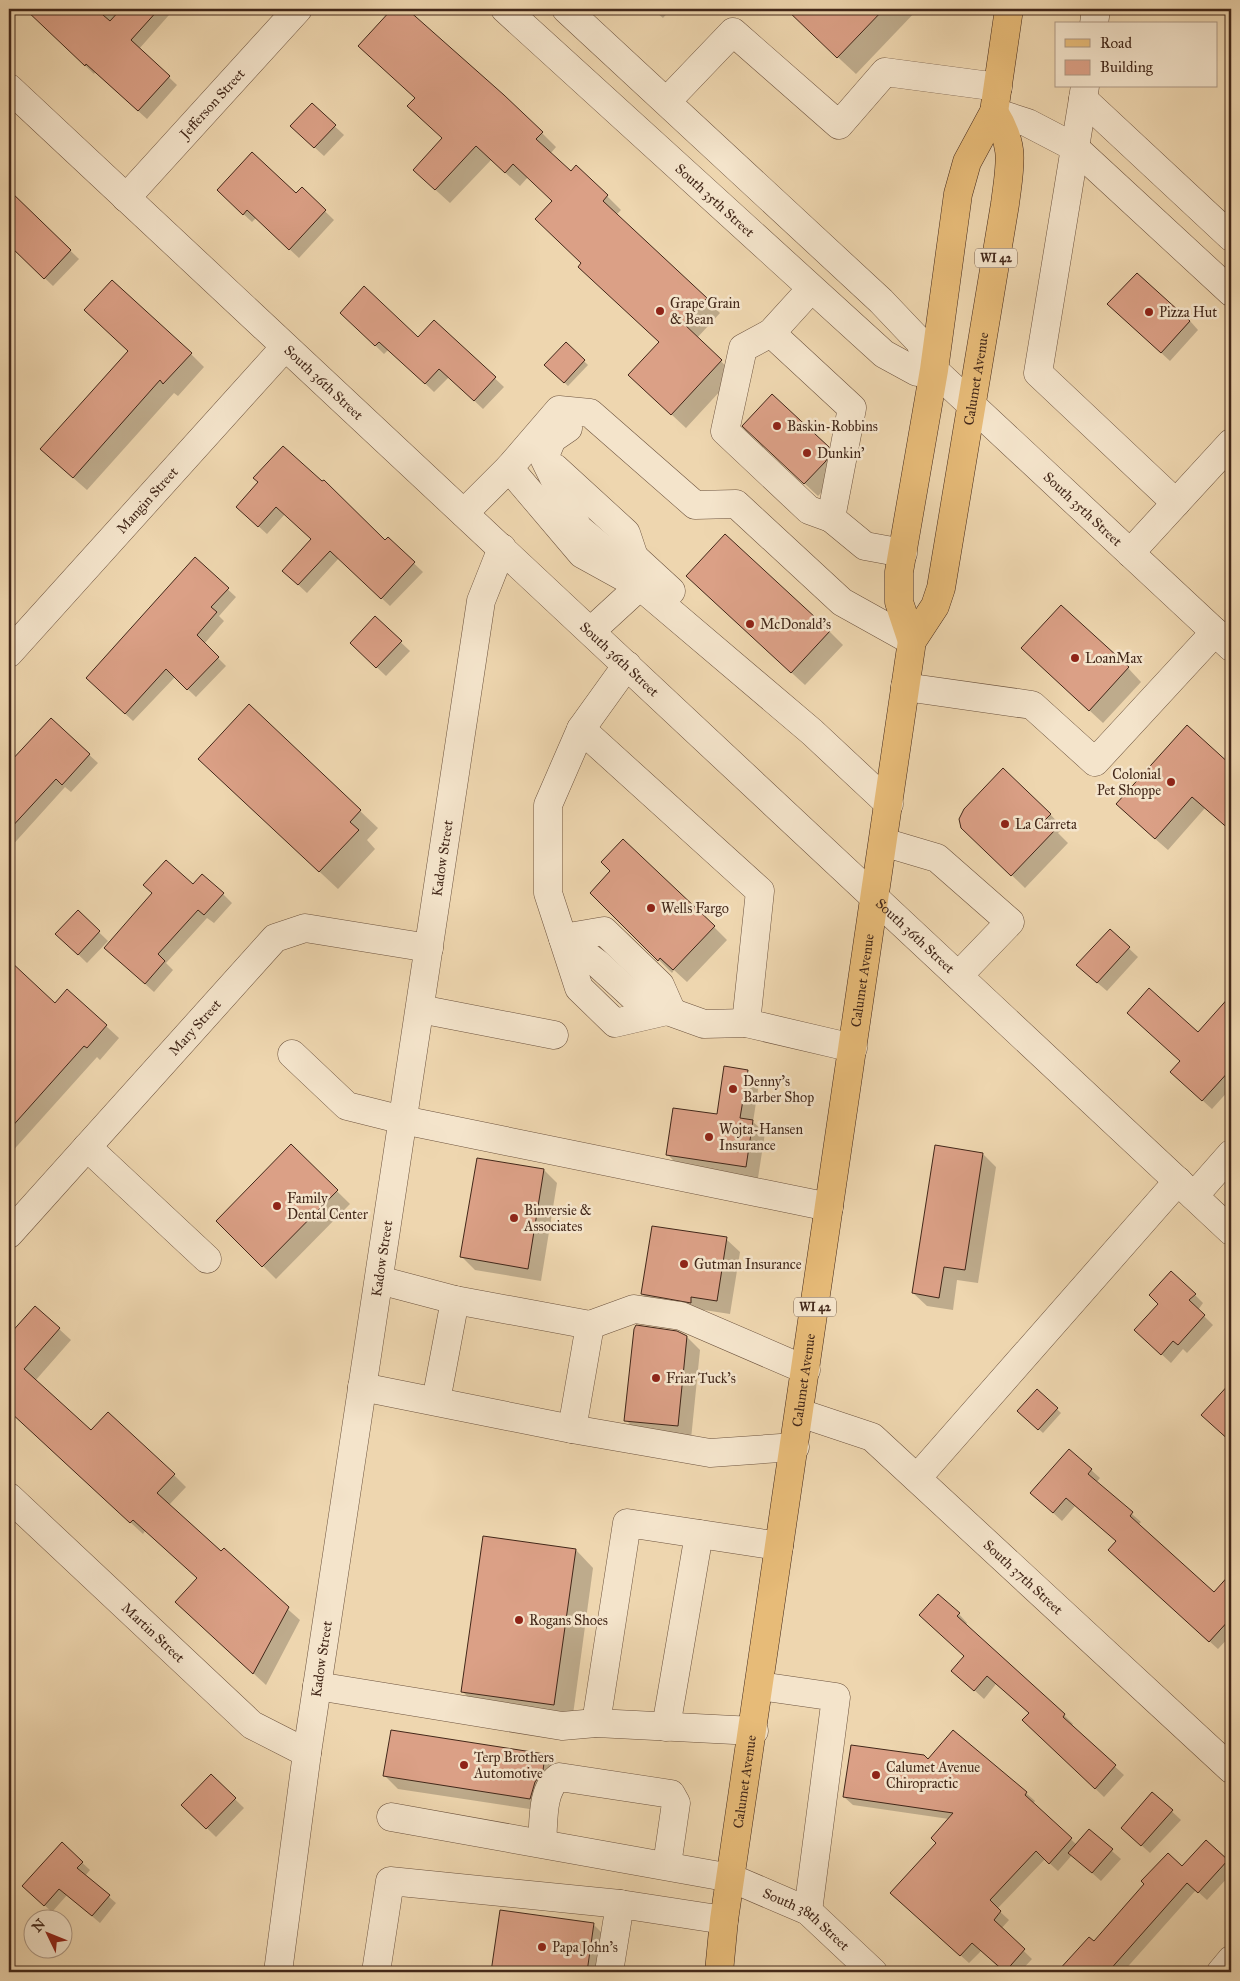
<svg xmlns="http://www.w3.org/2000/svg" width="1240" height="1981" font-family="'IM FELL Great Primer',serif">
<style>
.shadow{fill:#0003}
.building{fill:#dba086;stroke:#422719}
.lines{fill:none;stroke-linecap:round;stroke-linejoin:round}
.minor-casing{stroke:#6d533e;stroke-width:29}
.major-casing{stroke:#422719;stroke-width:29}
.minor{stroke:#f4e4cb;stroke-width:28}
.major{stroke:#e7bb78;stroke-width:28}
.poi-dot{fill:#8f2418;stroke:#f4e4cb;stroke-width:2}
.labels{text-anchor:middle;dominant-baseline:central;stroke-width:5;stroke-linejoin:round;paint-order:stroke}
.shield{fill:#f4e4cb;stroke:#77604e;stroke-width:1}
.shield-label{font-size:12px;font-weight:bold;fill:#422719}
.street-label{font-size:14px;fill:#422719;stroke:#f4e4cb}
.poi-label{font-size:14px;fill:#422719;stroke:#f4e4cb;text-anchor:start}
</style>
<rect width="100%" height="100%" fill="#eed6af"/>
<filter id="stains"><feTurbulence type="fractalNoise" baseFrequency=".004" numOctaves="4"/><feColorMatrix values="0 0 0 0 .2 0 0 0 0 .09 0 0 0 0 .02 0 0 0 .5 -.17"/></filter>
<radialGradient id="worn" r=".72"><stop offset=".6" stop-color="#630" stop-opacity="0"/><stop offset="1" stop-color="#630" stop-opacity=".3"/></radialGradient>
<g class="shadow">
<polygon points="25,9 163,9 169,15 139,49 177,85 147,119 95,72 94,74"/>
<polygon points="394,9 406,9 542,133 556,147 550,154 571,173 607,196 621,210 616,215 720,313 697,338 735,375 686,428 644,389 660,343 583,263 554,201 528,177 520,186 491,160 450,203 429,184 443,138 416,98 360,46"/>
<polygon points="652,9 671,9 663,18"/>
<polygon points="786,9 918,9 856,74"/>
<polygon points="312,105 344,135 324,156 301,135"/>
<polygon points="302,189 334,220 299,258 256,218 252,222 227,199 296,195"/>
<polygon points="9,192 79,259 53,286 9,244"/>
<polygon points="342,313 418,339 435,322 504,387 483,409 449,377 434,392 389,349 384,354"/>
<polygon points="1118,313 1190,321 1198,330 1170,361"/>
<polygon points="566,344 588,365 568,386 546,365"/>
<polygon points="129,351 191,354 204,367 178,396 174,393 87,490 55,462"/>
<polygon points="757,439 828,447 841,461 839,474 818,496"/>
<polygon points="260,482 385,541 388,539 423,572 390,606 339,558 307,593 292,579 313,540 285,514 267,534 246,515"/>
<polygon points="195,559 236,597 219,616 224,621 204,644 226,666 196,697 175,677 133,721 95,686"/>
<polygon points="701,590 829,631 843,645 805,685"/>
<polygon points="375,618 410,651 386,676 351,643"/>
<polygon points="1036,661 1128,668 1141,682 1103,723"/>
<polygon points="249,706 378,828 367,840 375,849 338,889 217,776"/>
<polygon points="51,720 98,763 71,792 65,787 9,849 9,766"/>
<polygon points="1187,727 1231,766 1231,831 1205,808 1168,850 1129,816"/>
<polygon points="1050,814 1063,828 1058,833 1068,843 1025,888 976,841"/>
<polygon points="9,852 13,856 9,860"/>
<polygon points="193,885 223,894 232,903 214,923 207,918 166,963 173,970 154,992 115,957"/>
<polygon points="592,893 714,927 727,940 687,982 674,970 672,973"/>
<polygon points="78,912 108,941 87,963 57,934"/>
<polygon points="1110,931 1138,957 1107,991 1087,974"/>
<polygon points="9,962 55,1004 67,990 119,1038 100,1060 97,1057 9,1155 9,1031 22,1016 9,1004"/>
<polygon points="1231,997 1231,1070 1228,1074 1231,1077 1231,1088 1212,1109 1181,1081 1181,1062 1198,1034"/>
<polygon points="747,1071 759,1083 753,1122 765,1133 758,1178 680,1167 667,1154 718,1116"/>
<polygon points="291,1146 350,1204 276,1279 218,1221"/>
<polygon points="983,1154 996,1167 978,1283 957,1280 953,1310 927,1306 913,1293"/>
<polygon points="544,1170 557,1183 541,1281 475,1270 462,1257"/>
<polygon points="726,1239 740,1252 730,1314 704,1310 704,1316 656,1307 642,1294"/>
<polygon points="1195,1295 1203,1303 1198,1310 1213,1325 1187,1353 1183,1349 1171,1363 1145,1339"/>
<polygon points="35,1307 71,1340 35,1381 91,1432 174,1475 186,1487 169,1505 300,1620 266,1685 188,1613 198,1578 145,1531 143,1534 25,1425 9,1407 9,1337"/>
<polygon points="687,1337 700,1350 691,1439 639,1434 626,1420"/>
<polygon points="1231,1384 1231,1442 1203,1415"/>
<polygon points="1037,1390 1061,1413 1043,1433 1023,1415"/>
<polygon points="1069,1450 1100,1478 1096,1483 1141,1522 1138,1525 1214,1594 1225,1582 1231,1587 1231,1635 1218,1649 1118,1559 1118,1542 1075,1506 1062,1521 1040,1501"/>
<polygon points="484,1537 576,1550 593,1568 572,1722 480,1709 462,1691"/>
<polygon points="959,1614 967,1623 965,1626 1064,1715 1073,1724 1071,1726 1124,1775 1104,1797 1033,1729 1030,1714 996,1684 984,1699 962,1679 965,1656 929,1624"/>
<polygon points="954,1732 1026,1793 1035,1801 1033,1804 1077,1845 1089,1831 1121,1859 1101,1881 1072,1855 1058,1871 1045,1859 997,1909 1009,1920 1001,1929 1032,1959 1020,1972 1004,1972 981,1951 969,1963 900,1901 938,1843 949,1819 853,1805 844,1797 928,1761"/>
<polygon points="545,1755 558,1768 543,1811 398,1789 385,1776"/>
<polygon points="211,1776 244,1808 216,1837 183,1805"/>
<polygon points="1153,1794 1181,1820 1150,1853 1131,1836"/>
<polygon points="1206,1842 1231,1864 1231,1874 1207,1900 1196,1890 1123,1972 1059,1972 1089,1939 1094,1943 1146,1884 1182,1868"/>
<polygon points="62,1844 90,1870 85,1876 116,1903 100,1923 67,1895 52,1912 32,1894"/>
<polygon points="501,1911 593,1924 606,1937 602,1972 492,1972"/>
<polygon points="123,1967 129,1972 118,1972"/>
</g>
<g class="building">
<polygon points="25,9 96,9 110,21 121,9 159,9 131,40 170,76 138,111 86,64 85,66"/>
<polygon points="392,9 407,9 504,95 543,132 536,139 571,171 576,165 608,195 603,201 707,298 683,323 722,360 671,415 628,375 659,342 578,267 581,263 535,219 552,201 513,164 505,173 476,146 435,190 413,170 442,138 407,106 415,98 358,46"/>
<polygon points="786,9 884,9 837,58"/>
<polygon points="312,103 336,125 314,148 290,126"/>
<polygon points="252,152 296,193 302,187 326,210 289,250 247,210 243,215 217,190"/>
<polygon points="9,190 71,250 44,279 9,245"/>
<polygon points="1137,273 1190,321 1161,353 1107,304"/>
<polygon points="112,280 192,353 163,384 160,380 73,478 40,449 128,351 84,310"/>
<polygon points="364,286 418,337 434,320 496,377 474,401 439,369 425,384 379,342 375,346 340,313"/>
<polygon points="566,342 585,360 564,383 544,365"/>
<polygon points="772,394 829,447 826,461 804,484 742,426"/>
<polygon points="283,446 322,481 324,480 385,540 388,537 415,562 381,599 330,551 298,585 282,571 311,539 276,507 258,527 236,507 258,482 253,478"/>
<polygon points="725,534 830,631 791,673 686,576"/>
<polygon points="195,557 229,588 211,607 217,612 197,635 219,657 187,690 166,669 125,714 86,678"/>
<polygon points="1061,605 1129,667 1089,711 1021,648"/>
<polygon points="375,616 402,641 376,668 350,643"/>
<polygon points="249,704 361,810 350,822 359,830 319,872 198,759"/>
<polygon points="51,718 90,754 62,785 56,779 9,830 9,763"/>
<polygon points="1187,725 1231,765 1231,831 1192,797 1155,839 1116,804"/>
<polygon points="1003,768 1051,814 1045,820 1056,829 1011,876 961,828 959,819 964,809"/>
<polygon points="623,839 715,926 673,970 660,958 658,961 590,893 610,871 601,862"/>
<polygon points="166,860 193,884 202,874 224,893 204,915 198,910 158,954 165,961 145,984 104,948 152,893 143,885"/>
<polygon points="78,910 100,931 78,955 55,934"/>
<polygon points="1110,929 1130,947 1097,983 1076,965"/>
<polygon points="9,960 55,1003 67,989 107,1025 87,1048 84,1046 9,1130"/>
<polygon points="1149,988 1198,1032 1231,995 1231,1069 1202,1101 1170,1072 1180,1061 1127,1013"/>
<polygon points="724,1066 748,1070 740,1118 753,1120 746,1167 666,1155 673,1108 717,1114"/>
<polygon points="291,1144 338,1190 262,1267 216,1221"/>
<polygon points="935,1145 983,1153 965,1270 944,1267 939,1298 912,1293"/>
<polygon points="477,1158 544,1169 528,1269 460,1257"/>
<polygon points="652,1226 727,1237 717,1301 691,1297 691,1303 641,1294"/>
<polygon points="1171,1271 1196,1294 1189,1300 1205,1315 1178,1345 1173,1341 1161,1355 1134,1330 1158,1304 1149,1295"/>
<polygon points="35,1306 60,1328 24,1369 91,1430 108,1412 175,1474 157,1493 221,1551 224,1548 289,1607 253,1674 175,1602 197,1578 133,1520 130,1523 9,1411 9,1335"/>
<polygon points="636,1325 677,1331 687,1336 678,1426 624,1421 634,1329"/>
<polygon points="1231,1382 1231,1442 1201,1415"/>
<polygon points="1037,1389 1058,1408 1038,1430 1017,1411"/>
<polygon points="1069,1449 1092,1469 1088,1474 1133,1512 1130,1516 1214,1592 1231,1573 1231,1618 1209,1642 1108,1550 1116,1541 1066,1498 1053,1513 1030,1493"/>
<polygon points="483,1536 576,1549 554,1705 461,1692"/>
<polygon points="938,1594 960,1613 957,1616 1065,1714 1063,1717 1116,1765 1095,1789 1022,1720 1029,1713 987,1676 974,1691 951,1671 964,1656 919,1615"/>
<polygon points="391,1730 545,1754 543,1771 535,1782 530,1799 383,1776"/>
<polygon points="953,1730 1027,1792 1025,1795 1072,1838 1049,1864 1036,1851 990,1900 1001,1911 994,1920 1025,1949 1005,1972 972,1943 960,1956 890,1893 936,1843 931,1838 953,1813 843,1797 851,1745 924,1755 928,1759"/>
<polygon points="211,1774 236,1798 206,1829 181,1805"/>
<polygon points="1152,1792 1173,1810 1141,1846 1121,1828"/>
<polygon points="1089,1829 1113,1849 1092,1873 1068,1853"/>
<polygon points="1206,1840 1228,1860 1198,1893 1187,1883 1108,1972 1057,1972 1089,1937 1094,1941 1144,1884 1141,1881 1168,1853 1182,1866"/>
<polygon points="62,1842 83,1862 77,1868 110,1895 92,1916 59,1889 44,1906 22,1886"/>
<polygon points="500,1910 594,1923 587,1972 491,1972"/>
</g>
<g class="lines">
<g class="minor-casing">
<g id="minor">
<path id="s1" d="M505,9L884,354L917,372L934,370"/>
<path id="s2" d="M566,9L881,301L919,341L934,370L1231,647"/>
<polyline points="1094,24 1096,9"/>
<polyline points="1085,86 1083,99 1231,237"/>
<path id="s3" d="M9,88L1231,1231"/>
<polyline points="1083,99 1038,373 1176,503"/>
<polyline points="667,101 733,32 839,125 885,72 998,87"/>
<polyline points="994,112 1028,123 1074,147 1231,292"/>
<path id="s4" d="M126,198L298,9"/>
<polyline points="811,289 771,333 852,408 831,518 865,546 903,553"/>
<polyline points="771,333 743,348 725,431 809,510 831,518"/>
<polyline points="568,428 552,439 544,458 578,528 602,548 634,557 671,591"/>
<polyline points="509,468 582,554 640,586 812,732 889,804"/>
<polyline points="555,468 626,533 634,557"/>
<polyline points="464,513 509,468 559,410 590,413 695,505 736,504 842,602 912,641"/>
<polyline points="1130,553 1231,443"/>
<polyline points="591,631 640,586"/>
<path id="s5" d="M9,653L285,347"/>
<polyline points="627,665 581,729 760,891 746,1023 853,1048"/>
<polyline points="905,687 1032,705 1095,762 1215,632"/>
<polyline points="581,729 548,805 548,893 579,988 615,1023 671,1010"/>
<polyline points="883,842 937,858 1010,922 959,975"/>
<polyline points="563,938 598,964 637,1000 704,1024 746,1023"/>
<polyline points="563,938 604,931 660,985 671,1010"/>
<polyline points="420,1009 554,1035"/>
<polyline points="292,1054 347,1106 403,1120 829,1207"/>
<polyline points="87,1147 207,1259"/>
<polyline points="1194,1196 1231,1154"/>
<path id="s6" d="M9,1234L275,938L305,928L429,948"/>
<polyline points="379,1280 455,1300 590,1325 634,1309 681,1316 806,1370"/>
<polyline points="362,1387 572,1429 710,1453 795,1447"/>
<polyline points="436,1401 455,1300"/>
<path id="s7" d="M800,1413L872,1437L1231,1769"/>
<polyline points="572,1429 590,1325"/>
<polyline points="917,1478 1178,1181"/>
<path id="s8" d="M9,1497L252,1725L307,1753"/>
<polyline points="317,1686 562,1726 596,1723 754,1731"/>
<polyline points="760,1686 836,1697 808,1911"/>
<polyline points="596,1723 627,1523 779,1546"/>
<polyline points="666,1727 699,1534"/>
<path id="s9" d="M391,1817L731,1878L808,1911L873,1972"/>
<path d="M542,1843C544,1822 541,1790 559,1777L671,1794L676,1803L667,1865"/>
<path id="s10" d="M278,1972L307,1753L481,601L502,548"/>
<polyline points="376,1972 390,1881 620,1904"/>
<polyline points="609,1972 620,1904 724,1920"/>
<polyline points="1221,1972 1231,1960"/>
</g>
</g>
<g class="major-casing">
<g id="major">
<polyline points="912,641 899,602 899,572 934,370 958,194 967,162 994,112 1009,9"/>
<path id="s11" d="M719,1972L724,1920L912,641L935,606L941,588L1005,204C1010,164 1016,147 994,112"/>
</g>
</g>
<use href="#minor" class="minor"/>
<use href="#major" class="major"/>
</g>
<g class="poi-dot">
<circle cx="660" cy="311" r="5"/>
<circle cx="1149" cy="312" r="5"/>
<circle cx="777" cy="426" r="5"/>
<circle cx="807" cy="453" r="5"/>
<circle cx="750" cy="624" r="5"/>
<circle cx="1075" cy="658" r="5"/>
<circle cx="1171" cy="782" r="5"/>
<circle cx="1005" cy="824" r="5"/>
<circle cx="651" cy="908" r="5"/>
<circle cx="733" cy="1089" r="5"/>
<circle cx="709" cy="1137" r="5"/>
<circle cx="277" cy="1206" r="5"/>
<circle cx="514" cy="1218" r="5"/>
<circle cx="684" cy="1264" r="5"/>
<circle cx="656" cy="1378" r="5"/>
<circle cx="519" cy="1620" r="5"/>
<circle cx="464" cy="1765" r="5"/>
<circle cx="876" cy="1775" r="5"/>
<circle cx="542" cy="1947" r="5"/>
</g>
<g class="labels">
<g class="shield">
<rect x="975" y="248.5" width="42" height="19" rx="4"/>
<rect x="794" y="1297.5" width="42" height="19" rx="4"/>
</g>
<g class="shield-label">
<text x="996" y="258">WI 42</text>
<text x="815" y="1307">WI 42</text>
</g>
<g class="street-label">
<text stroke="none"><textPath href="#s4" startOffset="128">Jefferson Street</textPath></text>
<text stroke="none"><textPath href="#s1" startOffset="284">South 35th Street</textPath></text>
<text stroke="none"><textPath href="#s11" startOffset="1618">Calumet Avenue</textPath></text>
<text stroke="none"><textPath href="#s3" startOffset="431">South 36th Street</textPath></text>
<text stroke="none"><textPath href="#s5" startOffset="206">Mangin Street</textPath></text>
<text stroke="none"><textPath href="#s2" startOffset="721">South 35th Street</textPath></text>
<text stroke="none"><textPath href="#s3" startOffset="836">South 36th Street</textPath></text>
<text stroke="none"><textPath href="#s10" startOffset="1126">Kadow Street</textPath></text>
<text stroke="none"><textPath href="#s3" startOffset="1241">South 36th Street</textPath></text>
<text stroke="none"><textPath href="#s11" startOffset="1002">Calumet Avenue</textPath></text>
<text stroke="none"><textPath href="#s6" startOffset="278">Mary Street</textPath></text>
<text stroke="none"><textPath href="#s10" startOffset="721">Kadow Street</textPath></text>
<text stroke="none"><textPath href="#s11" startOffset="598">Calumet Avenue</textPath></text>
<text stroke="none"><textPath href="#s7" startOffset="282">South 37th Street</textPath></text>
<text stroke="none"><textPath href="#s8" startOffset="198">Martin Street</textPath></text>
<text stroke="none"><textPath href="#s10" startOffset="316">Kadow Street</textPath></text>
<text stroke="none"><textPath href="#s11" startOffset="192">Calumet Avenue</textPath></text>
<text stroke="none"><textPath href="#s9" startOffset="432">South 38th Street</textPath></text>
</g>
<g class="poi-label">
<text x="670" y="303">Grape Grain<tspan x="670" dy="16">&amp; Bean</tspan></text>
<text x="1159" y="312">Pizza Hut</text>
<text x="787" y="426">Baskin-Robbins</text>
<text x="817" y="453">Dunkin'</text>
<text x="760" y="624">McDonald's</text>
<text x="1085" y="658">LoanMax</text>
<text x="1161" y="774" text-anchor="end">Colonial<tspan x="1161" dy="16">Pet Shoppe</tspan></text>
<text x="1015" y="824">La Carreta</text>
<text x="661" y="908">Wells Fargo</text>
<text x="743" y="1081">Denny's<tspan x="743" dy="16">Barber Shop</tspan></text>
<text x="719" y="1129">Wojta-Hansen<tspan x="719" dy="16">Insurance</tspan></text>
<text x="287" y="1198">Family<tspan x="287" dy="16">Dental Center</tspan></text>
<text x="524" y="1210">Binversie &amp;<tspan x="524" dy="16">Associates</tspan></text>
<text x="694" y="1264">Gutman Insurance</text>
<text x="666" y="1378">Friar Tuck's</text>
<text x="529" y="1620">Rogans Shoes</text>
<text x="474" y="1757">Terp Brothers<tspan x="474" dy="16">Automotive</tspan></text>
<text x="886" y="1767">Calumet Avenue<tspan x="886" dy="16">Chiropractic</tspan></text>
<text x="552" y="1947">Papa John's</text>
</g>
</g>
<rect width="1240" height="1981" fill="none" stroke="#eed6af" stroke-width="30"/>
<rect x="10" y="10" width="1220" height="1961" fill="none" stroke="#422719" stroke-width="2.5"/>
<rect x="15" y="15" width="1210" height="1951" fill="none" stroke="#422719"/>
<rect x="1055" y="22" width="162" height="65" fill="#f4e4cb" stroke="#ad9884"/>
<rect x="1065" y="39" width="25" height="8" fill="#e7bb78" stroke="#ad9884"/>
<text x="1100" y="48" font-size="15" fill="#422719">Road</text>
<rect x="1065" y="60" width="25" height="15" fill="#dba086" stroke="#ad9884"/>
<text x="1100" y="72" font-size="15" fill="#422719">Building</text>
<g transform="translate(48 1934) rotate(313)"><circle r="24" fill="#f4e4cb" stroke="#ad9884"/>
<path d="M0-4L9 19L0 12L-9 19Z" fill="#8f2418"/>
<text y="-8" font-size="14" font-weight="bold" text-anchor="middle" fill="#422719">N</text>
</g>
<rect width="100%" height="100%" filter="url(#stains)"/>
<rect width="100%" height="100%" fill="url(#worn)"/>
</svg>
